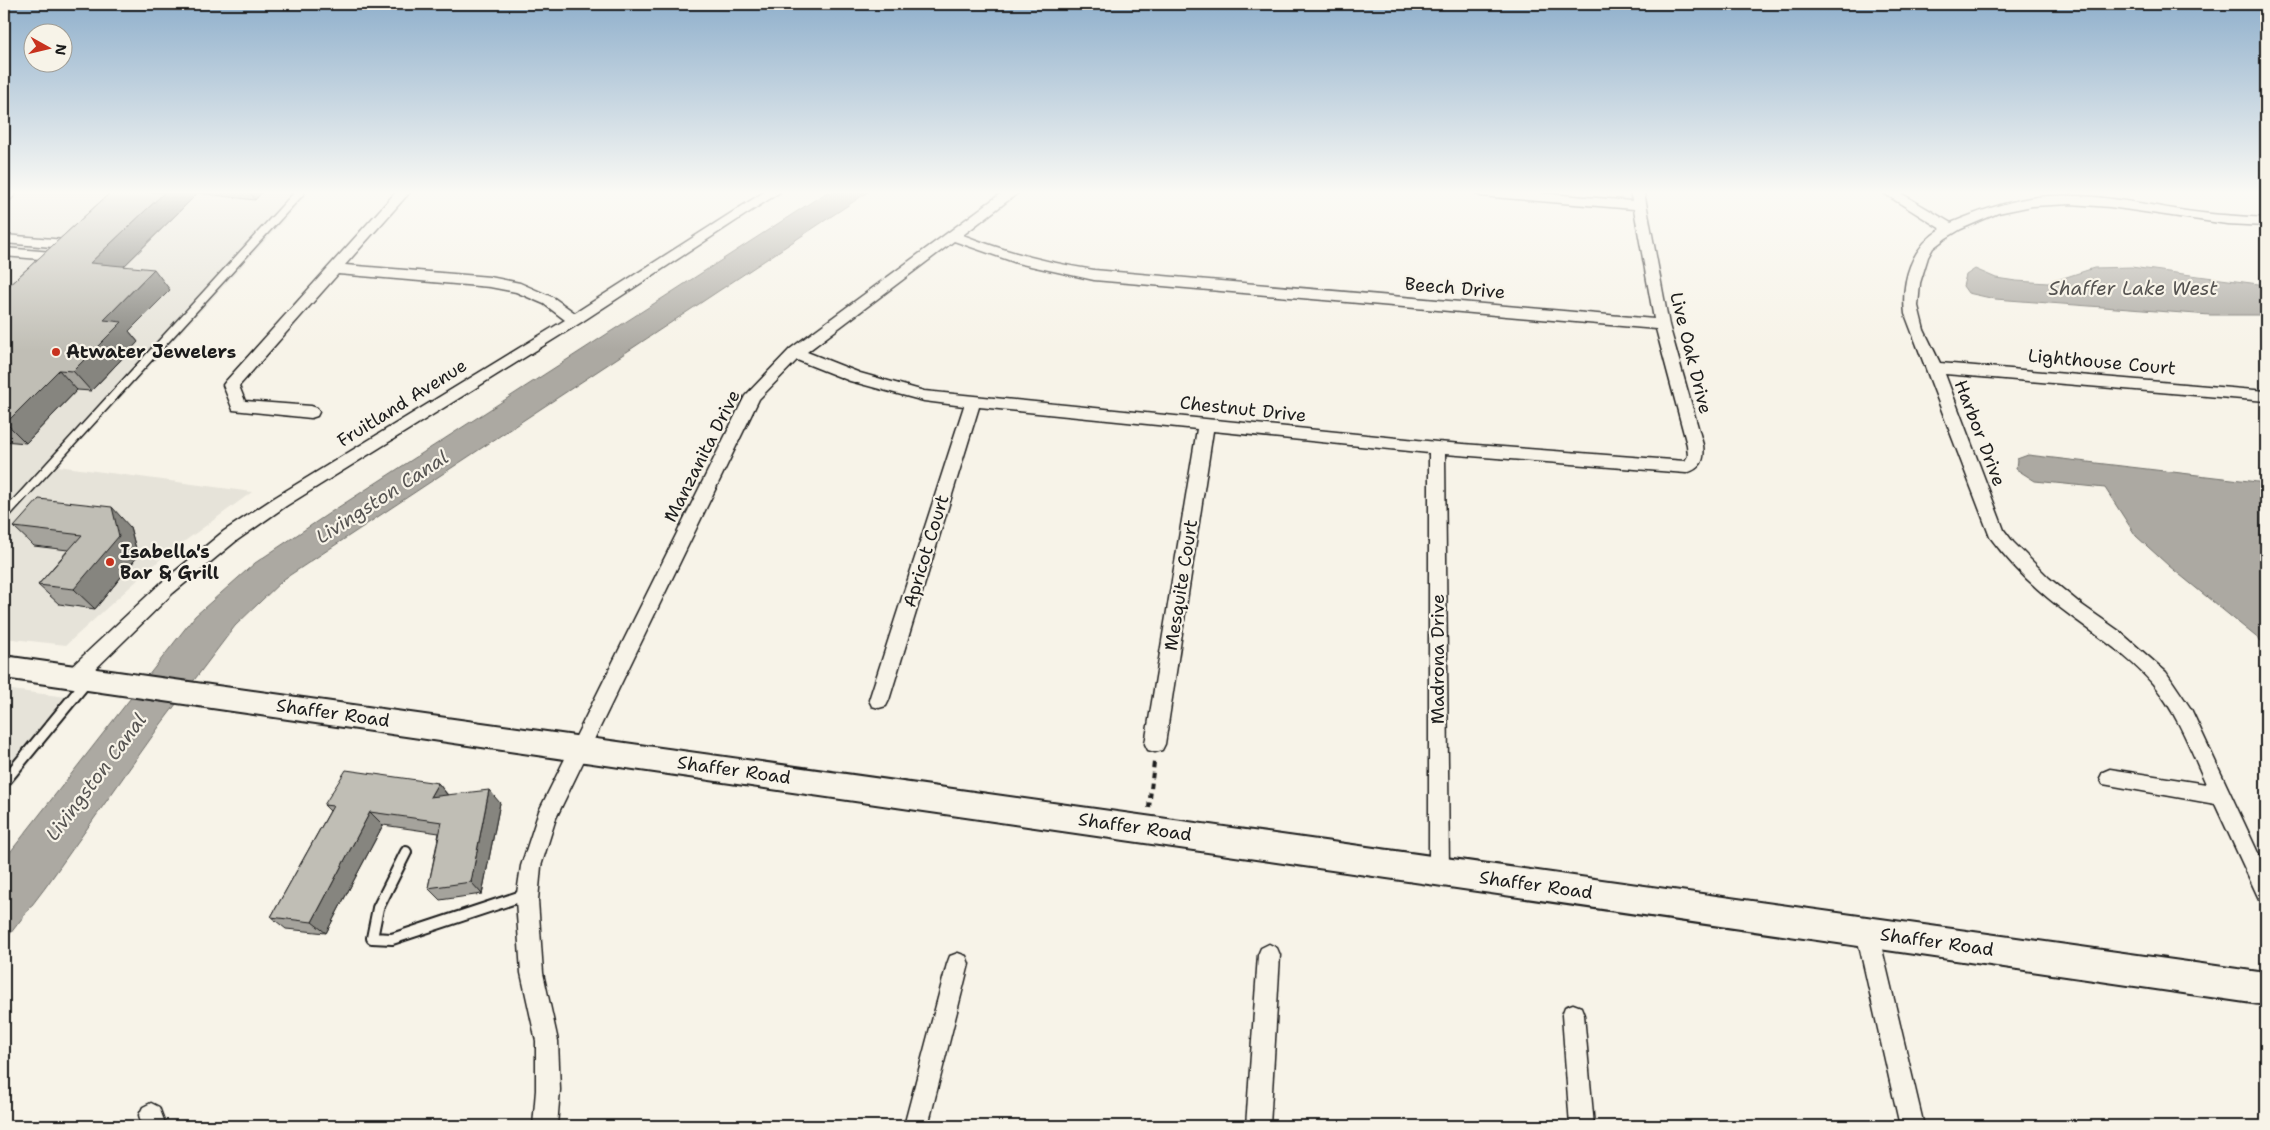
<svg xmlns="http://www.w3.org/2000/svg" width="2270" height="1130" font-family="'Shantell Sans',sans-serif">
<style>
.built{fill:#e6e3d9}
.water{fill:#aca9a2;stroke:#72716c}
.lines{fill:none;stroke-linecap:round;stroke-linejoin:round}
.lane-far1-casing{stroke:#1c1c1c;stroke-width:11}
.lane-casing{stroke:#1c1c1c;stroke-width:14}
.street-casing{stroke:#1c1c1c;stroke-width:3}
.secondary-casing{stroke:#1c1c1c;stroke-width:4}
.path{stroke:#1c1c1c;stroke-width:4;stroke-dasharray:5.5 4.5;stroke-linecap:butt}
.lane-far1{stroke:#f7f3e8;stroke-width:8}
.lane{stroke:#f7f3e8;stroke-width:10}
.street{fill:#f7f3e8;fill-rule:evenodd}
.secondary{fill:#f7f3e8;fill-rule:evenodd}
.wall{fill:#a5a39c;stroke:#1c1c1c}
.shaded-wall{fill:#86857f;stroke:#1c1c1c}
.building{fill:#c0beb5;stroke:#1c1c1c}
.poi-dot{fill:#c8321e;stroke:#f7f3e8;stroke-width:2}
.labels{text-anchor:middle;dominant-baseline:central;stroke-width:4.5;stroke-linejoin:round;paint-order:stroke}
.street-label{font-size:18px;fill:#1c1c1c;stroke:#f7f3e8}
.poi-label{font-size:18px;font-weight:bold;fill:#1c1c1c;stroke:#f7f3e8;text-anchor:start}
.water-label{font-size:19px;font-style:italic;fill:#565452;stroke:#f7f3e8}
</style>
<rect width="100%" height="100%" fill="#f7f3e8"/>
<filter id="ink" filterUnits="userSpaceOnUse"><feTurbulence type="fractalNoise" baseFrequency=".02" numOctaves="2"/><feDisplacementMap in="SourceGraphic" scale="10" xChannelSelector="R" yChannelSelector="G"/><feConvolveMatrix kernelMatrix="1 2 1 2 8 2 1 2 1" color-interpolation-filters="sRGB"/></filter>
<g filter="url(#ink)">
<g class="built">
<polygon points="4,192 310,192 58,466 252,492 163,557 66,645 4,638"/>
<polygon points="4,689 82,699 4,795"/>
</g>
<g class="water">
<polygon points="827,192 868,192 284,579 235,626 161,724 45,888 4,942 4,860 195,616 255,563 331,512"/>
<polygon points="2131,267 2266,285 2266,315 2210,315 1995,299 1968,293 1963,286 1966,275 1975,269 1996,278 2016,281 2048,283 2094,268"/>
<polygon points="2028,455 2266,483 2266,645 2169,566 2136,536 2105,488 2035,481 2016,469 2017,459"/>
</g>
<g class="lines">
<g class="lane-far1-casing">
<g id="lane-far1">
<polyline points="4,200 12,192"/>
<polyline points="4,239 65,244"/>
<polyline points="4,252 52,256"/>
<polyline points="4,516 300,192"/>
</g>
</g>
<g class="lane-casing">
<g id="lane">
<polyline points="4,782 87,681"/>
<polyline points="406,852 378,908 372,938 392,939 528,894"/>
</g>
</g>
<g class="street-casing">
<g id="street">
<polygon points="396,192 410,192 345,265 490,277 520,283 554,298 575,313 764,192 780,192 580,323 286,506 236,541 173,593 81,683 74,685 67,683 65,677 67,671 161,583 224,531 274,498 565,320 544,304 516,292 490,287 338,274 239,386 245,401 311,406 317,408 319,412 317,416 311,418 233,410 223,385 226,381"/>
<path d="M1003,192H1019L963,235C1006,252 1049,263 1094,270L1654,319L1634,209L1481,196L1474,192H1528L1632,201L1630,192H1644L1669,325L1703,445C1705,461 1701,468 1686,473L1445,454L1449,871L1446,878L1439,881L1432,878L1429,871V453L1213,431L1165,744L1162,750L1155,752L1148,750L1145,744L1197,429L979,407L889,700L886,706L879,708L872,706L869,700L964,406L924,401L850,381L797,360L759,399L556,818L541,866L538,900L543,973L558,1041L560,1090L557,1126H533L536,1090V1041L521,973L516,900L521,866L539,811L745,396L790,349ZM954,241L1017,263L1094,280L1656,329L1687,445L1688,456L1685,461L1437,442L924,391L860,373L807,352Z"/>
<path d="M1882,192H1899L1951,223C1977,212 2002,203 2030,198C2081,190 2136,203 2186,211C2213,215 2239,216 2266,218V226L2227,224L2110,207L2071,204L2032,206L1998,213L1961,229L1946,238L1933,248L1928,257L1920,283L1918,306L1924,330L1940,363L2266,391V401L1945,374L2004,530L2013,542L2049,578L2082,605L2119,631L2166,672L2191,709L2266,870V902L2259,899L2215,804L2103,784L2100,778L2103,772L2110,769L2206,784C2191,750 2177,713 2153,684C2130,657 2099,637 2071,616C2041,594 2012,567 1990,537L1905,314C1901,281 1911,247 1941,229Z"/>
<polygon points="1867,922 1875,925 1878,932 1924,1126 1900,1126 1856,932 1859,925"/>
<polygon points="1269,944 1277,948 1280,955 1270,1126 1246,1126 1258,955 1261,948"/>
<polygon points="958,953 966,956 969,964 928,1126 904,1126 947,964 950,956"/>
<polygon points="1573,1004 1581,1007 1584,1015 1594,1126 1570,1126 1562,1015 1565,1007"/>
<polygon points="151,1103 159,1107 166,1126 142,1126 139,1115 143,1107"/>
</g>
</g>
<g class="secondary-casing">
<polygon id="secondary" points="4,656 2266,973 2266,1005 4,678"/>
</g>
<polyline class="path" points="1149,808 1154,762"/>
<use href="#lane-far1" class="lane-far1"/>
<use href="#lane" class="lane"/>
<use href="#street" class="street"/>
<use href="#secondary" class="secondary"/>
</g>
<g class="wall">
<polygon points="111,192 262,192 255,200 198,193 124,266 170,290 129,331 138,342 91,391 77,390 26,443 4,441 4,290"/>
<polygon points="14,527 130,527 138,556 95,609 59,604 38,585 68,550 34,546"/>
<polygon points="438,783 448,795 500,803 482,894 440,900 428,888 439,833 383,825 326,933 286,929 271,917 330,811 324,805"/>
</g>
<g class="shaded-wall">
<polygon points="165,192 197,192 198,193 106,284 90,263"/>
<polygon points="250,192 262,192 255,200"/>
<polygon points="154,269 170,290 129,331 138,342 91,391 73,371 104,320"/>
<polygon points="59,370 77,390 26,443 6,423"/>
<polygon points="112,507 130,527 138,556 95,609 74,589"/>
<polygon points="438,783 449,797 430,797"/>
<polygon points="489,790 500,803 482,894 471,882"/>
<polygon points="370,812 383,825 326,933 312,922"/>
</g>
<g class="building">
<polygon points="111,192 165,192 90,263 154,269 104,320 122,322 73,371 59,370 6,423 4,423 4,290"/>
<polygon points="39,499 112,507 119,536 74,589 38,585 82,535 14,527"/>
<polygon points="346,770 438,783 430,797 489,790 471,882 428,888 442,822 370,812 312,922 271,917 333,806 324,805"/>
</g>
</g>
<linearGradient id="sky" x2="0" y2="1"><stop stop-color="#90b0cc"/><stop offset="0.55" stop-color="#fbfaf5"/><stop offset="1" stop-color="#fbfaf5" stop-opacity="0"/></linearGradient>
<rect width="2270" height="350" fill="url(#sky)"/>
<g class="poi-dot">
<circle cx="56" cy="352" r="5"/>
<circle cx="110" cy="562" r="5"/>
</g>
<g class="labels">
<g class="street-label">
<text transform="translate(1455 288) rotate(5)">Beech Drive</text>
<text transform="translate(1691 353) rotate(76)">Live Oak Drive</text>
<text transform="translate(2102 362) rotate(5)">Lighthouse Court</text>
<text transform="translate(402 403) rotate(-32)">Fruitland Avenue</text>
<text transform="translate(1243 409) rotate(6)">Chestnut Drive</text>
<text transform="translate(1980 433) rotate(69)">Harbor Drive</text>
<text transform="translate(702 456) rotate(-63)">Manzanita Drive</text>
<text transform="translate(926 551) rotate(-73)">Apricot Court</text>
<text transform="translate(1181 585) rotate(-81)">Mesquite Court</text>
<text transform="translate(1438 659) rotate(-90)">Madrona Drive</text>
<text transform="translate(333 713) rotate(8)">Shaffer Road</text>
<text transform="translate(734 770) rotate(8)">Shaffer Road</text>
<text transform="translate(1135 827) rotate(8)">Shaffer Road</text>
<text transform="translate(1536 885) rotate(8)">Shaffer Road</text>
<text transform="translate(1937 942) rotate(8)">Shaffer Road</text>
</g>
<g class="poi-label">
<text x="66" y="352">Atwater Jewelers</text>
<text x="120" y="552">Isabella's<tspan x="120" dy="21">Bar &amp; Grill</tspan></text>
</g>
<g class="water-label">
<text x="2133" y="288">Shaffer Lake West</text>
<text transform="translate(382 497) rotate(-33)">Livingston Canal</text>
<text transform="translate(96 777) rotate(-53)">Livingston Canal</text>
</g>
</g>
<rect width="2270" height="1130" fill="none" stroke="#f7f3e8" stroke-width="20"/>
<rect x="10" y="10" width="2250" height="1110" fill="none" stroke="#1c1c1c" stroke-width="2" filter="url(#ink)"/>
<g transform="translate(48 48) rotate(98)"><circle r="24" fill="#f7f3e8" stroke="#9f9d96"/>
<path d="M0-4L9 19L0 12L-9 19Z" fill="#c8321e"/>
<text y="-8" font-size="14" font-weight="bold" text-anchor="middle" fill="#1c1c1c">N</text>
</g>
</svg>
